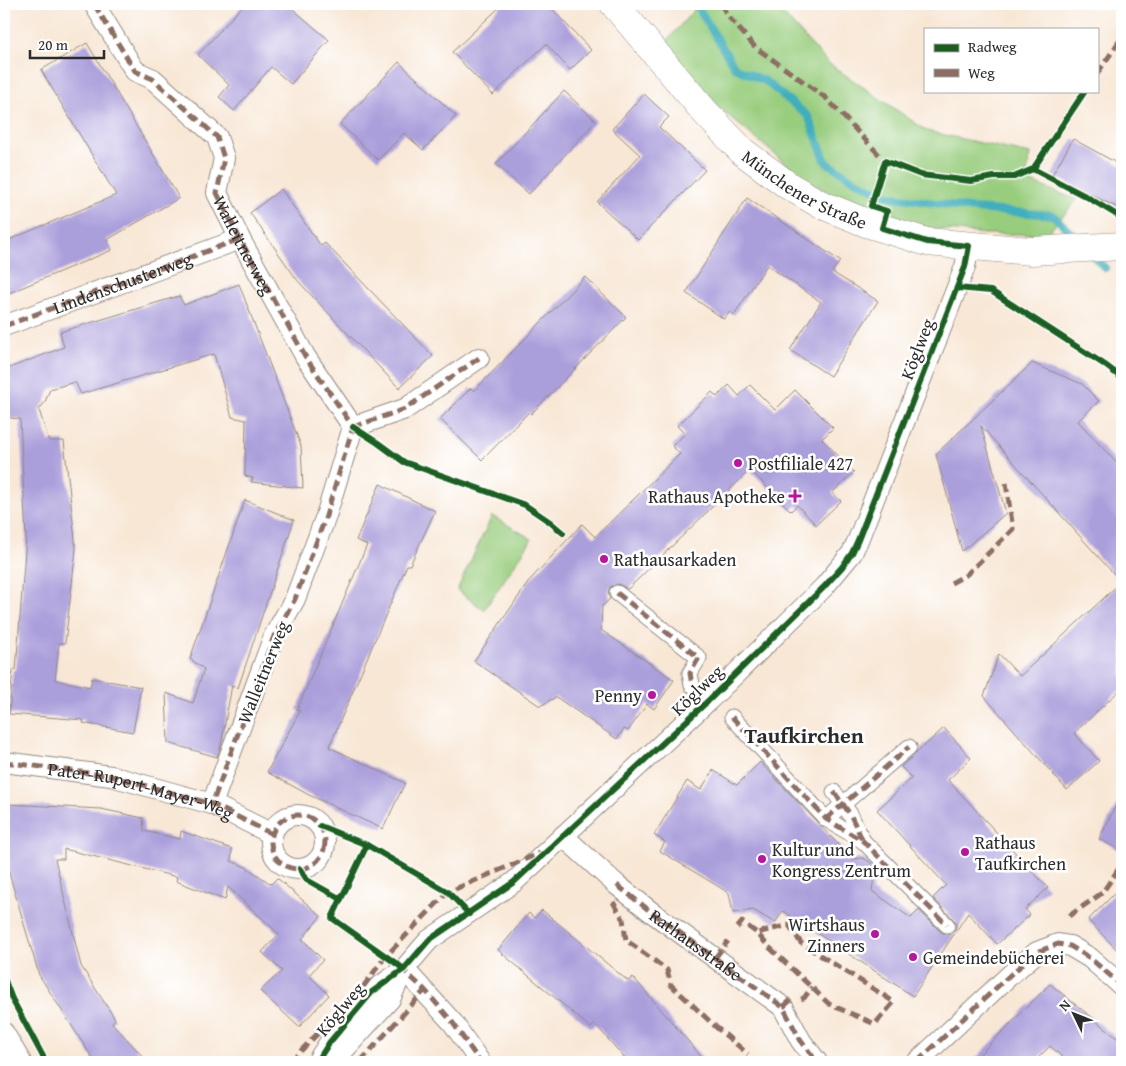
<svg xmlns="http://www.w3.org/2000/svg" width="1126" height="1066" font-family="'Gentium Book Plus',serif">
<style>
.green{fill:#99cd7e;stroke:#627c54}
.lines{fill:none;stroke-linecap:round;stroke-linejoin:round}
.stream{stroke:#3faebc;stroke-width:8}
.building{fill:#ab9fdb}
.pedestrian-casing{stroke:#928980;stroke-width:17}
.minor-casing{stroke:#928980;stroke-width:22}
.secondary-casing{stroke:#928980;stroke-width:29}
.pedestrian{stroke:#fff;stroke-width:15}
.minor{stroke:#fff;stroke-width:20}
.secondary{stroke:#fff;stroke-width:28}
.quiet{stroke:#8d6e63;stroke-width:5;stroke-dasharray:10 5;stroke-linecap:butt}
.cycleway-casing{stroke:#fff;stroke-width:9}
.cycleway{stroke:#1b5e20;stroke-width:6}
.poi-dot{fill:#b5179e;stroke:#fff;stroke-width:2}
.labels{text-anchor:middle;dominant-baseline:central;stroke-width:5;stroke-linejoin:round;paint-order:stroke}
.street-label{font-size:18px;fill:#2b2b2b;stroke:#fff}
.poi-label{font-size:18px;fill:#2b2b2b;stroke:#fff;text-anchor:start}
.district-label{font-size:22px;font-weight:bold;fill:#2b2b2b;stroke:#fff}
</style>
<rect width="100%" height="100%" fill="#fff"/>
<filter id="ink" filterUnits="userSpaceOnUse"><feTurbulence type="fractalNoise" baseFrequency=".02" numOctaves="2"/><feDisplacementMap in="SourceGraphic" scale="10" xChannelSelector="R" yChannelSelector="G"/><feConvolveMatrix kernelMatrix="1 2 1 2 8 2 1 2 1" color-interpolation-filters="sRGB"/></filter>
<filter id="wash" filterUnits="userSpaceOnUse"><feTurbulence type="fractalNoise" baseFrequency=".0096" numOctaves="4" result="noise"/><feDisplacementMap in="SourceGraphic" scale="20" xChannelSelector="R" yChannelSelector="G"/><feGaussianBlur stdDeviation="1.12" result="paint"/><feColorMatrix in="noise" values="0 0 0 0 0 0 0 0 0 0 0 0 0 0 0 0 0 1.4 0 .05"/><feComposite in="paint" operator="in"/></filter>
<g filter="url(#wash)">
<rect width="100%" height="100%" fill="#f8e7d5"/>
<g class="green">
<polygon points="699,4 774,4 828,63 927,131 1030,154 1026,180 1077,200 1047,234 985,234 919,227 863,212 804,179 718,107 665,43"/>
<polygon points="492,516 532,539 484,610 457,590"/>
</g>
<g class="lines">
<g class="stream">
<polyline points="696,4 735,68 765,81 808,116 826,162 852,179 888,196 975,209 1053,215 1080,242"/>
<polyline points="1091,254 1105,268"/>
</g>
</g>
<g id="blocks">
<g class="building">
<polygon points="244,4 287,4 329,40 291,84 271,67 234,111 219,97 229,85 198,55"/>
<polygon points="503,4 547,4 591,50 570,70 546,44 493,95 452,52"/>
<polygon points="87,43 179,198 107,240 112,250 4,295 4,242 116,195 41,70"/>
<polygon points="399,62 456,116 423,150 404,133 378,160 340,124"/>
<polygon points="564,91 596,121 529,194 496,164"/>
<polygon points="644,94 669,117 659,127 705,170 638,240 597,202 640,155 612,129"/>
<polygon points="1073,139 1122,166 1122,210 1052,175"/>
<polygon points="281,189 321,246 325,243 433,356 399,388 298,281 250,213"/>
<polygon points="747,198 840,261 832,272 878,301 830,376 790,350 821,302 767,265 734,315 730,312 724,319 686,293"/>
<polygon points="585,277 626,317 531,414 529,412 482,460 440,419 471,388 474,391"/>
<polygon points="239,284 301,446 303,488 251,482 253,478 245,476 246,420 232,417 214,354 81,394 75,382 50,389 45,402 39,410 49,441 64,441 76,549 65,643 59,643 55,680 90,687 92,678 141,687 133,732 83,723 84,720 9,714 13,670 16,670 26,538 20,419 4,417 4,370 64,347 60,332 179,296 184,305"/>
<polygon points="1032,363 1082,384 1099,401 1078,421 1122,469 1122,688 1074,733 1099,761 1067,790 984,696 999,654 1020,676 1121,582 981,426 1006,513 962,551 936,454"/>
<polygon points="729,385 739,396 750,385 775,410 795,390 833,428 822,439 854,472 832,493 841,501 816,525 797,505 791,511 750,470 628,589 618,584 610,587 608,592 610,599 602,606 601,630 674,680 654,709 647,704 628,731 624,729 617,739 556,697 540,706 474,661 530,580 582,524 595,537 680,454 672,446 685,434 677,426 712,392 717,397"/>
<polygon points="380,484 435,511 410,565 407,565 329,747 405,783 383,829 309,795 267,772 300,711 297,710 367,545 356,540"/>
<polygon points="245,500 294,520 238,688 232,685 221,745 217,757 168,743 166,693 193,703 204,669 190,659"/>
<polygon points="944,728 971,758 948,780 1048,888 1025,909 1030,915 997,944 968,913 913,996 783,911 775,923 753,910 733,913 729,893 660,851 665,842 654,835 687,781 701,790 713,770 737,785 760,762 852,859 863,858 871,863 875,869 872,891 911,918 919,910 941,932 945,934 950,934 956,928 956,922 933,898 946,885 877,810 912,778 901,767"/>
<polygon points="1122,794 1122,851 1099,839"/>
<polygon points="8,804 101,809 143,818 144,831 180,839 181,831 232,849 231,861 246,867 271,884 277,878 321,916 302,939 323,960 309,975 329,995 299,1027 260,991 282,971 262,952 279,934 228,887 225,900 176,881 177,877 64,849 64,859 55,859 81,966 115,1019 112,1023 148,1062 95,1062 39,975 9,873"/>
<polygon points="1122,886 1122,955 1088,920"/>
<polygon points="542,910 628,981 633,977 706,1062 628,1062 595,1024 591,1028 498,950 529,913 534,918"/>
<polygon points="1050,984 1122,1042 1122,1062 1068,1062 1050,1046 1034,1062 972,1062"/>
</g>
</g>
</g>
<g filter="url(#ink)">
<use href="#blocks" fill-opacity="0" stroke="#928980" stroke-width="1"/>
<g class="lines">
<g class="pedestrian-casing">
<g id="pedestrian">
<polyline points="617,593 699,658 690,673 692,685"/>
<polyline points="732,717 826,819 863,841 947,925"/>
<polyline points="834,792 850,814 863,841"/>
<polyline points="826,819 909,747"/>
</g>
</g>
<g class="minor-casing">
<g id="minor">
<polyline points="94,4 135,71 153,79 217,137 224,158 217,193 240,239 305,356 353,427 326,516 295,599 274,636 212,804"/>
<path id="s1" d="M4,326L240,239"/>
<polyline points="353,427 405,409 479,358"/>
<path id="s2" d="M4,762L111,776L212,804L272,834"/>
<circle cx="298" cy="842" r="27"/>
<path id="s3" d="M563,836L617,885L650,911L783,1007L801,1041L817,1062"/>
<polyline points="404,969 453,1023 480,1062"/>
<polyline points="4,1033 21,1062"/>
<polyline points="317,1062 329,1043 372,992 404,969 429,940 514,882 710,699 824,587 852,553 858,540 965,267 969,246"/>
<polyline points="333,1062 390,999 403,971"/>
<polyline points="917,1062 1011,974 1037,952 1058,944 1070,946 1090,958 1122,986"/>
</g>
</g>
<g class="secondary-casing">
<g id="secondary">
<path id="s4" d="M614,4L705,112L743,152L789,186L820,204L869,224L927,242L1031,251L1122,246"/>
</g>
</g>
<use href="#pedestrian" class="pedestrian"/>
<use href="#minor" class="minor"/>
<use href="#secondary" class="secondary"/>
<g class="quiet">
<path id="s5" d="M94,4L135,71L153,79L217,137L224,158L217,193L240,239L305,356L353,427L326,516L295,599L274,636L212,804"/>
<polyline points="721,4 727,15 755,47 826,98 885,161 888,162"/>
<polyline points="1097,74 1122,37"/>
<polyline points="4,326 240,239"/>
<polyline points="353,427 405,409 479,358"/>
<polyline points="951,583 966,575 1013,529 1006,483"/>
<polyline points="617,593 699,658 690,673 692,685"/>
<polyline points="732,717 826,819 863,841 947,925"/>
<polyline points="4,762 111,776 212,804 272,834"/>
<polyline points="834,792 850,814 863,841"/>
<circle cx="298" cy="842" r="27"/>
<polyline points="826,819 909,747"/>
<polyline points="617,885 650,911 783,1007 801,1041 817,1062"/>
<polyline points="613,902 623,919 626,940 667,970 671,985 717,1028 748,1054"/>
<polyline points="1069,916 1102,893 1122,864"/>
<polyline points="737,928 742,922 757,933 768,946 829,1004 875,1024 894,1002 801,943 789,925 757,933"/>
<polyline points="715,958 728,941"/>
<polyline points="400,967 425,990 453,1023 480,1062"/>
<polyline points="801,999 804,998 812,987"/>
<polyline points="783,1007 791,1000 795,999"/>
<polyline points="290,1062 363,987 385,957 448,892 540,853"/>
<polyline points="360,1062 425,990"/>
<polyline points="917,1062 1011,974 1037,952 1058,944 1070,946 1090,958 1122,986"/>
</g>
<g class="cycleway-casing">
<g id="cycleway">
<polyline points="1033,169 1087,197 1122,218"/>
<polyline points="1033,169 1085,91"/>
<polyline points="957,288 991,291 1105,365 1122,378"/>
<polyline points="353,427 378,443 404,462 525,505 550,522 563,533"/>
<polyline points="320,826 367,845 341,899"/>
<polyline points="367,845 448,892 469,914"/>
<polyline points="300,869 307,880 341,899 332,918 404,969"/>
<polyline points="4,978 12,999 46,1062"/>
<polyline points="317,1062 329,1043 372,992 404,969 429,940 514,882 710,699 824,587 842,567 852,553 858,540 965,267 969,246 927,242 882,228 887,211 871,206 885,161 921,175 971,181 994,177 1014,177 1033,169"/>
</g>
</g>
<use href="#cycleway" class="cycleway"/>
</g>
</g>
<g class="poi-dot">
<circle cx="738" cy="463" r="5"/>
<path d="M792.5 488.5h5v5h5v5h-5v5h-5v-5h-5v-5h5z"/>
<circle cx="604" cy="559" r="5"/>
<circle cx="652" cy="695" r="5"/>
<circle cx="965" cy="852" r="5"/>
<circle cx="762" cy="859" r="5"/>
<circle cx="875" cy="934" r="5"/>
<circle cx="913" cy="957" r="5"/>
</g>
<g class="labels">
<g class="street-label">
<text stroke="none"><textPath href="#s4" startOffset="269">Münchener Straße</textPath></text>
<text stroke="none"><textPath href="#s5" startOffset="301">Walleitnerweg</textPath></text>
<text stroke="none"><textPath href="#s1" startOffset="126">Lindenschusterweg</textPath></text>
<text transform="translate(917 349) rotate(-69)">Köglweg</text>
<text transform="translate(263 672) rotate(-68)">Walleitnerweg</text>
<text transform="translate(697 690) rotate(-44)">Köglweg</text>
<text stroke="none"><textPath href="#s2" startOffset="140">Pater-Rupert-Mayer-Weg</textPath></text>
<text stroke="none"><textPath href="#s3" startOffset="172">Rathausstraße</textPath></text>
<text transform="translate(340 1009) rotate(-50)">Köglweg</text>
</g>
<g class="poi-label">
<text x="748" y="463">Postfiliale 427</text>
<text x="785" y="496" text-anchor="end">Rathaus Apotheke</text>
<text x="614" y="559">Rathausarkaden</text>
<text x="642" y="695" text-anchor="end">Penny</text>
<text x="975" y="842">Rathaus<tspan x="975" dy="21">Taufkirchen</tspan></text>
<text x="772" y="849">Kultur und<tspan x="772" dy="21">Kongress Zentrum</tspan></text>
<text x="865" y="924" text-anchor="end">Wirtshaus<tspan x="865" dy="21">Zinners</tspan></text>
<text x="923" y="957">Gemeindebücherei</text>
</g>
<g class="district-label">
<text x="804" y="735">Taufkirchen</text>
</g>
</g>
<rect width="1126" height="1066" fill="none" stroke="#fff" stroke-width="20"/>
<rect x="924" y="28" width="175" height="65" fill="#ffffff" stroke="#aaaaaa"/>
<rect x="934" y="44" width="25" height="8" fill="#1b5e20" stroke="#aaaaaa"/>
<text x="968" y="52" font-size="15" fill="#2b2b2b">Radweg</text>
<rect x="934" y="69" width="25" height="8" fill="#8d6e63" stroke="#aaaaaa"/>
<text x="968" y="78" font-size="15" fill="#2b2b2b">Weg</text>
<g transform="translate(1074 1014) rotate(313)" stroke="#ffffff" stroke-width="4" paint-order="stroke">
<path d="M0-4L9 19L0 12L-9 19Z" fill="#2b2b2b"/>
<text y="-8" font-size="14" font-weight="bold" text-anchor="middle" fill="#2b2b2b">N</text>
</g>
<path d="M30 50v8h74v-8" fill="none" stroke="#2b2b2b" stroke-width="2.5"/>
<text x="38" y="50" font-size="15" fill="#2b2b2b" stroke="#ffffff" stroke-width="4" paint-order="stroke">20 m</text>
</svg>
